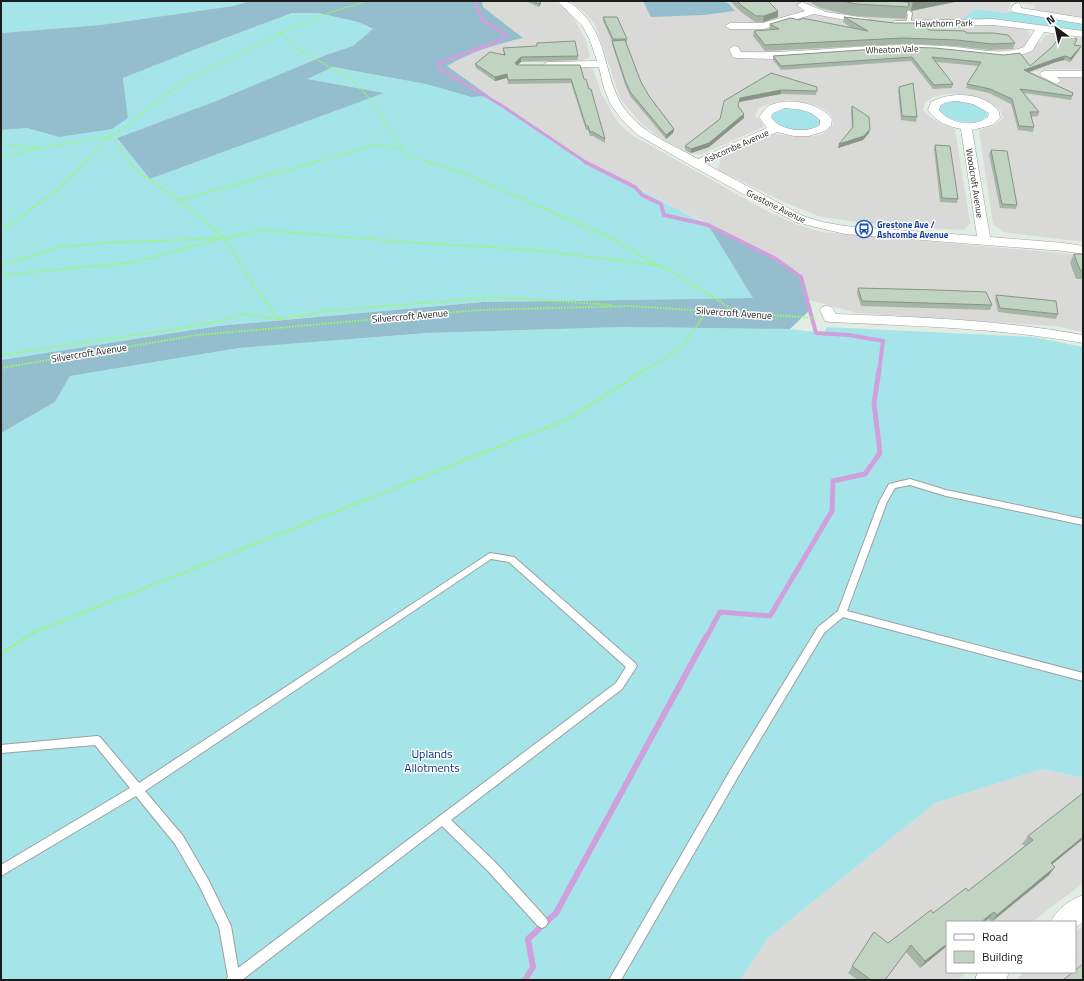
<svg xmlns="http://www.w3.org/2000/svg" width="1084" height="981" font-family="'Titillium Web',sans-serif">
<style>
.residential{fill:#d9d9d8}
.grass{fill:#a5e5e9}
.forest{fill:#94becd}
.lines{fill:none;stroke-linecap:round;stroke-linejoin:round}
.stream-far3{stroke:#cfa0dc;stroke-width:3}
.stream-far2{stroke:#cfa0dc;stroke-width:4}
.stream-far1{stroke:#cfa0dc;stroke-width:5}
.stream{stroke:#cfa0dc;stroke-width:6}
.service-casing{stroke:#9f9f9f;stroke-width:2}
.minor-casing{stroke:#9f9f9f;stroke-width:1}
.path-far3{stroke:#98fb64;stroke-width:1.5;stroke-dasharray:1 1;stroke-linecap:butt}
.path-far2{stroke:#98fb64;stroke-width:2;stroke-dasharray:1.5 1.5;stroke-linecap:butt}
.path-far1{stroke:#98fb64;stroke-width:2.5;stroke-dasharray:2 2;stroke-linecap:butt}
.path{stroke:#98fb64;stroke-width:3;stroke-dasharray:2.5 2.5;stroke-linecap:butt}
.service{fill:#fff;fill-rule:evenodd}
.minor{fill:#fff;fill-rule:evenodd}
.wall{fill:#a6b6a6}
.shaded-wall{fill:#879487}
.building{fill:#c1d4c1;stroke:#879487}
.labels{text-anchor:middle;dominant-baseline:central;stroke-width:3;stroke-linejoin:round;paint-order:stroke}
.far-street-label{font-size:9px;fill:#1b1b1b;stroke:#fff}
.far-transit-label{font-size:9px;font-weight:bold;fill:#164399;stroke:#fff;text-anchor:start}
.street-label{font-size:10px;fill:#1b1b1b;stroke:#fff}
.near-park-label{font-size:12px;fill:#0a3279;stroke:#fff}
</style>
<rect width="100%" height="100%" fill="#e1ede3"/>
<g class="residential">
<polygon points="482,1 553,1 565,9 576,22 586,40 590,57 580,62 545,63 526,60 516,61 510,68 585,66 593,69 602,95 615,118 620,125 632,135 763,209 795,224 821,232 1083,255 1083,332 1055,326 857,313 809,300 801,277 776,259 586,162 501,105 446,66 469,53 498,44 522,38 483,7"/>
<polygon points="570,1 1083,1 1083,19 1033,10 1034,5 1011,2 1007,13 975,9 985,23 1022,27 1030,33 1027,40 1040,43 1045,35 1056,34 1083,38 1083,69 1048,69 1032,72 1054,84 1060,83 1058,76 1083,76 1083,242 1003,232 993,224 979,130 995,125 1003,118 1001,111 991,103 976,97 960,94 945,94 933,97 925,103 923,110 930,117 937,122 955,129 970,223 964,230 888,226 821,217 786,203 718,170 721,158 773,134 793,136 814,136 823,134 833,125 833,118 828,112 818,106 803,102 786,100 769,104 759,108 755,116 762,122 763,127 702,154 687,154 656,135 640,122 621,100 595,24 583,11"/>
<polygon points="1042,769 1083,778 1083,883 1032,922 947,922 947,972 967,972 957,980 740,980 768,938 935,803"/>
<polygon points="1083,926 1083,980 1015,980 1025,972 1075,972 1075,932"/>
</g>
<g class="grass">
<polygon points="1,1 251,1 233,6 100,25 1,33"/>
<polygon points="975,9 1007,13 1008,11 1083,23 1083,32 961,20"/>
<polygon points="292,13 318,13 358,22 373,30 354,46 326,55 216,101 117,138 150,179 383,93 306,79 333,67 426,84 471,97 489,96 586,162 708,225 753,298 483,302 218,326 1,360 1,130 27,128 59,137 128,118 123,78 204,46"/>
<path d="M953,101C963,101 985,103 987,115C979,128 945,122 939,109L943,104Z"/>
<path d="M790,107L812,112L820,120V123C809,137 782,130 771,119C772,110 782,108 790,107Z"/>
<polygon points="624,327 790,329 824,333 827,327 1034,337 1083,347 1083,778 1042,769 935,803 768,938 740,980 1,980 1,433 55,402 70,376 239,348 427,333"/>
</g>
<g class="forest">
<path d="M251,1H482L483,7L523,38C494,45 472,51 447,66L489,96L471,97L426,84L333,67L307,79L384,93L150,179L117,138L216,101L326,55L353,46L373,29L358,22L318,13H292L204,46L123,78L128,118L112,129L59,137L27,128L1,130V33L100,25L233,6Z"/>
<polygon points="643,1 721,1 728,3 735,11 703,15 651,17"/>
<polygon points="708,225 776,259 801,277 811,309 790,329 624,327 427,333 239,348 70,376 55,402 1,433 1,360 218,326 483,302 753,298"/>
</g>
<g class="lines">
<polyline class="stream-far3" points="475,1 482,20 506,35 501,40 439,63 439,69 501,105 587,163"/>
<polyline class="stream-far2" points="585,162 635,187 642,195 661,204 664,215 708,225 776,259 801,277 816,333 849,335 883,341 879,371"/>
<polyline class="stream-far1" points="706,638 720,612 770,616 832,511 833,481 865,474 880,453 874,403 879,370"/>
<polyline class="stream" points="525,980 533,967 528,939 556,913 706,637"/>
<g class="service-casing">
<g id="service">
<polygon points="896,8 910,11 912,13 910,25 906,24 908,14 896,10"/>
<polygon points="910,479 946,490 1083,519 1083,525 946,496 910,485 895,488 887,502 847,611 1083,673 1083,681 843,617 824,633 739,775 621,980 609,980 731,769 818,627 838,611 879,502 889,484"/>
<path d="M490,553L514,557L635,663L637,666L622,689L451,820L496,863L546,918L548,922L546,926L542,928L538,926L488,871L442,826L242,980H226L228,977L219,927L200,887L175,844L136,796L1,876V865L130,788L95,745L1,753V745L97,736L100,737L139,783ZM491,559L509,562L626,667L616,683L238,968L231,926L208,879L183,836L145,791Z"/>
</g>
</g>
<g class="minor-casing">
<g id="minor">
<path d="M557,1C569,1 573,4 581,12C610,40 603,82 627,112C644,134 673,145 698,159L767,128L759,117C762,114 764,110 767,107C785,96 819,102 832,119L831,126L825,131L809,136H794L777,132L706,164L803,216L822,222L845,226L977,236L961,129C947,126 936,122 928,110L931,102C951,91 985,92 999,112L1000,118L992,125L972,130L990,237L1064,243L1083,246V254L1064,251L845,234L795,222L692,166L638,135L622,120L610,103L604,88L599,67H544L543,65L548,62L597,61L590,40L582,25ZM957,101L973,104L989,113L988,117C974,128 950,124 939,110L940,106L946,102ZM785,108C798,109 811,110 820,120V125C807,134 779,131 771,117L773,113Z"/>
<polygon points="802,2 826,12 867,18 872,21 867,24 860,23 814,14 764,29 730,29 725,26 730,23 763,23 805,11 797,5"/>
<polygon points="1017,3 1020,4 1021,8 1083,18 1083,24 1013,12 1011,10 1012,6"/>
<path d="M993,19L1083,31V37L1044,32L1032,51L1021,55L1003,58L934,51L904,50L774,59L737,58L733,57L729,49L734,46L738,47L741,52C812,54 884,40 955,47C978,49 1003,56 1024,47L1035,30L993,25L895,27L890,24L895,21Z"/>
<polygon points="1045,71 1083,71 1083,77 1057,77 1061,81 1056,84 1041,76 1040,74 1041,72"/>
<path d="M827,306L832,307L836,314C919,317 1001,320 1083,335V343C999,328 915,326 830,322L825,321L820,310L822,307Z"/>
<path d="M1083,895V922L1075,928V922H1051C1056,909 1070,900 1083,895Z"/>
<polygon points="978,972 1009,972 1006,980 975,980"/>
</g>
</g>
<g class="path-far3">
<polyline points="281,32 296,48 353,80 369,98 407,155 431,163"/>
<polyline points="1,144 41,148 111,136 131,163"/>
<polyline points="1,157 39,148"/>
<polyline points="84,163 111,136 123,129 163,96 187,80 291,28 329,13 367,1"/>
<polyline points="312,163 378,144 403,149"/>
</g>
<g class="path-far2">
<polyline points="130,162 138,172 179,200 224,238 255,287 279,319"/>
<polyline points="428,162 461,172 609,237 657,265 670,270 738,313"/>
<polyline points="180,200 316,162"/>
<polyline points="1,231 57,190 85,162"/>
<polyline points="1,265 60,247 105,243 224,238 263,230 418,243 524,249 657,265"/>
<polyline points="1,275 136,262 219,239"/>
<polyline points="1,355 176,329 230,319 243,314 279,319 327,311 496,297 613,305"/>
<polyline points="1,368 198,335 479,310 630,306 816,318"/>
<polyline points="644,371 683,346 707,311"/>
</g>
<polyline class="path-far1" points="25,638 35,632 568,419 645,370"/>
<polyline class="path" points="1,654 27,637"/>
<use href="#service" class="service"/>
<use href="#minor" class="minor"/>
</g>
<g class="wall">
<polygon points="525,1 541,1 541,3 539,7"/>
<polygon points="730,1 768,1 778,17 763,22 755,22 741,12"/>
<polygon points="812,1 959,1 911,11 908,10 905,19 853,16 820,8 811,3"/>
<polygon points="603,17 627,39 627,42 626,42 641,82 649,96 674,129 673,133 666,139 631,97 626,87 612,44 612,41 603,21"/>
<polygon points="844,17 921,28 929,30 966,33 1015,43 1013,49 990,50 955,46 902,44 765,51 753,36 754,31 770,30 769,29 770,24 800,20 853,29 843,22"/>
<polygon points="1074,45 1081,46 1079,50 1070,62 1064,60 1056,62 1029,72 1073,93 1071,100 1024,93 1039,112 1038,116 1031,117 1034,127 1033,132 1018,130 1011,104 989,93 966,88 967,84 978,66 936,62 953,84 952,88 933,89 911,61 781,70 773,60 773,56 905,47 1030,66"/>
<polygon points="503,48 578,56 578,60 521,62 517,65 584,79 589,89 605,139 605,143 593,136 590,136 588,130 586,130 571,83 508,84 507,78 495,81 476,68 475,64 504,54"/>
<polygon points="771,73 817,87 816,95 781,94 739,102 738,107 744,114 744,118 709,147 691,153 685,150 685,146 720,119"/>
<polygon points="899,87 917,117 916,122 901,120 898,91"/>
<polygon points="852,106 869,133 863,140 838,148 852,129 851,110"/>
<polygon points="935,145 958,199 957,203 940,202 934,149"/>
<polygon points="991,150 1017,205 1016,209 1000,208 989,154"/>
<polygon points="1074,254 1083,254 1083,279 1076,279 1070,263"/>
<polygon points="858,288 992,305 990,310 861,306 857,293"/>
<polygon points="996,295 1058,314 1056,319 998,312 995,299"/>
<polygon points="1028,836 1083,839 1052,864 1049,875 992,922 988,919 947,922 947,946 920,968 906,952 885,980 858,980 848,973 874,932 888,943 968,891 1025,846 1022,844"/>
</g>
<g class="shaded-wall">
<polygon points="541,1 541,3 539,7 539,4"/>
<polygon points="913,1 959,1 911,11"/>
<polygon points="778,11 778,17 763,22 764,16"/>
<polygon points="1081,46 1079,50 1070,62 1071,58"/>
<polygon points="1065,56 1064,60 1056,62 1023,74 1024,70 1058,58"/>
<polygon points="521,57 521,62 515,67 515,63"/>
<polygon points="507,74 507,78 495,81 495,77"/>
<polygon points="781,90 781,94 739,102 740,98"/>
<polygon points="744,114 744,118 709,147 691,153 691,149"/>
<polygon points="674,129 673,133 666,139 666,135"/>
<polygon points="870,129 869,133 863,140 838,148 839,144"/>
<polygon points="1083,837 1083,839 1044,871 1051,863"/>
<polygon points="1055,867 1049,875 991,922 997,915"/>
<polygon points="994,912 988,919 985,922 981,922"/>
<polygon points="947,944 947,946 920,968 925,961"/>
</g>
<g class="building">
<polygon points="533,1 541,1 539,4"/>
<polygon points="737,1 768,1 778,11 764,16 756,16 742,6"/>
<polygon points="843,1 895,1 907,2 909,3 908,7 856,4"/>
<polygon points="603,17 617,17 627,39 613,39"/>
<polygon points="844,17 894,23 917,23 921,28 927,28 929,30 965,31 966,33 993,33 1008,35 1015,43 992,44 957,40 903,38 765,45 754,31 779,29 770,24 790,18 800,20 802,18 868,31"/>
<polygon points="1060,36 1077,39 1074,45 1081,46 1071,58 1065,56 1058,58 1024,70 1073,93 1072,96 1020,89 1039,112 1030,112 1034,127 1019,126 1012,99 990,89 967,84 981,62 932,57 953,84 934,85 912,57 781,66 773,56 905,47 935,48 1004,55 1020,53 1030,66 1052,47"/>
<polygon points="625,40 641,82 649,96 674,129 666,135 631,93 626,83 612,41"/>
<polygon points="575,41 578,56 521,57 515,63 517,65 580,65 584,79 586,79 589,89 591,89 605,139 593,132 590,132 588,126 586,126 571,79 508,80 507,74 495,77 475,64 490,52 505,55 503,48 537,46 537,43"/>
<polygon points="771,73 817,87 817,91 781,90 740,98 738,106 744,114 709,143 691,149 685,146 720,119 724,101"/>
<polygon points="913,83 917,117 902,116 899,87"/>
<polygon points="852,106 869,117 870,129 864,136 839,144 853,127"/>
<polygon points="935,145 950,146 958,199 942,198"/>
<polygon points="991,150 1007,151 1017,205 1002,204"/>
<polygon points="1074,254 1083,254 1083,270 1080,270"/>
<polygon points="858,288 937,290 986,292 992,305 862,301"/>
<polygon points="996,295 1056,301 1058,314 1000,308"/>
<polygon points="1083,793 1083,837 1051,863 1055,867 997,915 994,912 981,922 947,922 947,944 925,961 911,945 885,980 871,980 852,966 874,932 888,943 931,910 933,913 966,888 968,891 1033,840 1028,836"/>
<polygon points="1083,964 1083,980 1063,980 1073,972 1075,972 1075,970"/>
</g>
<defs>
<g id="bus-ring" transform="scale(0.9)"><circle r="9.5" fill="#fff" stroke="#1a4fb4" stroke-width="1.5"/><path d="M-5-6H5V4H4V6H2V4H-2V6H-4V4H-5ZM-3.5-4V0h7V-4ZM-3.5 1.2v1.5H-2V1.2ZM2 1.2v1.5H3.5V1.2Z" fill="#1a4fb4"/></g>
</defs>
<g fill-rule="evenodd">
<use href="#bus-ring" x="864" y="229"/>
</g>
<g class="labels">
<g class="far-street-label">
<text transform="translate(944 23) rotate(-1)">Hawthorn Park</text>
<text transform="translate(892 49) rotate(-2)">Wheaton Vale</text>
<text transform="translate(736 146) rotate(-24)">Ashcombe Avenue</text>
<text transform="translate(975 183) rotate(81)">Woodcroft Avenue</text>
<text transform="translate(776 206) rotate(26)">Grestone Avenue</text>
</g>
<g class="far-transit-label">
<text x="877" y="224">Grestone Ave /<tspan x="877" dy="10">Ashcombe Avenue</tspan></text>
</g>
<g class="street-label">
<text transform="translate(734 313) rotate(4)">Silvercroft Avenue</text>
<text transform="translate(410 316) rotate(-5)">Silvercroft Avenue</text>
<text transform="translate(89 353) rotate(-9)">Silvercroft Avenue</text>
</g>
<g class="near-park-label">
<text x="432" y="753">Uplands<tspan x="432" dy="14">Allotments</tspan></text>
</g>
</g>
<rect width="1084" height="981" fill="none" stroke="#1b1b1b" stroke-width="4"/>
<rect x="946" y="921" width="130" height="52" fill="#ffffff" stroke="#a4a4a4"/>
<rect x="954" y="934" width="20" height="6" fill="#ffffff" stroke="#a4a4a4"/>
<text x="982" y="941" font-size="12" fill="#1b1b1b">Road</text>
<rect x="954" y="951" width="20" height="12" fill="#c1d4c1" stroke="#a4a4a4"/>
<text x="982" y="961" font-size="12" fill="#1b1b1b">Building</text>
<g transform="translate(1056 28) rotate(327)" stroke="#ffffff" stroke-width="3" paint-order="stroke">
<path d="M0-3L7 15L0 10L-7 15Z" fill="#1b1b1b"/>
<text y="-6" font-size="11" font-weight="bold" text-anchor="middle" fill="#1b1b1b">N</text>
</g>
</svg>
